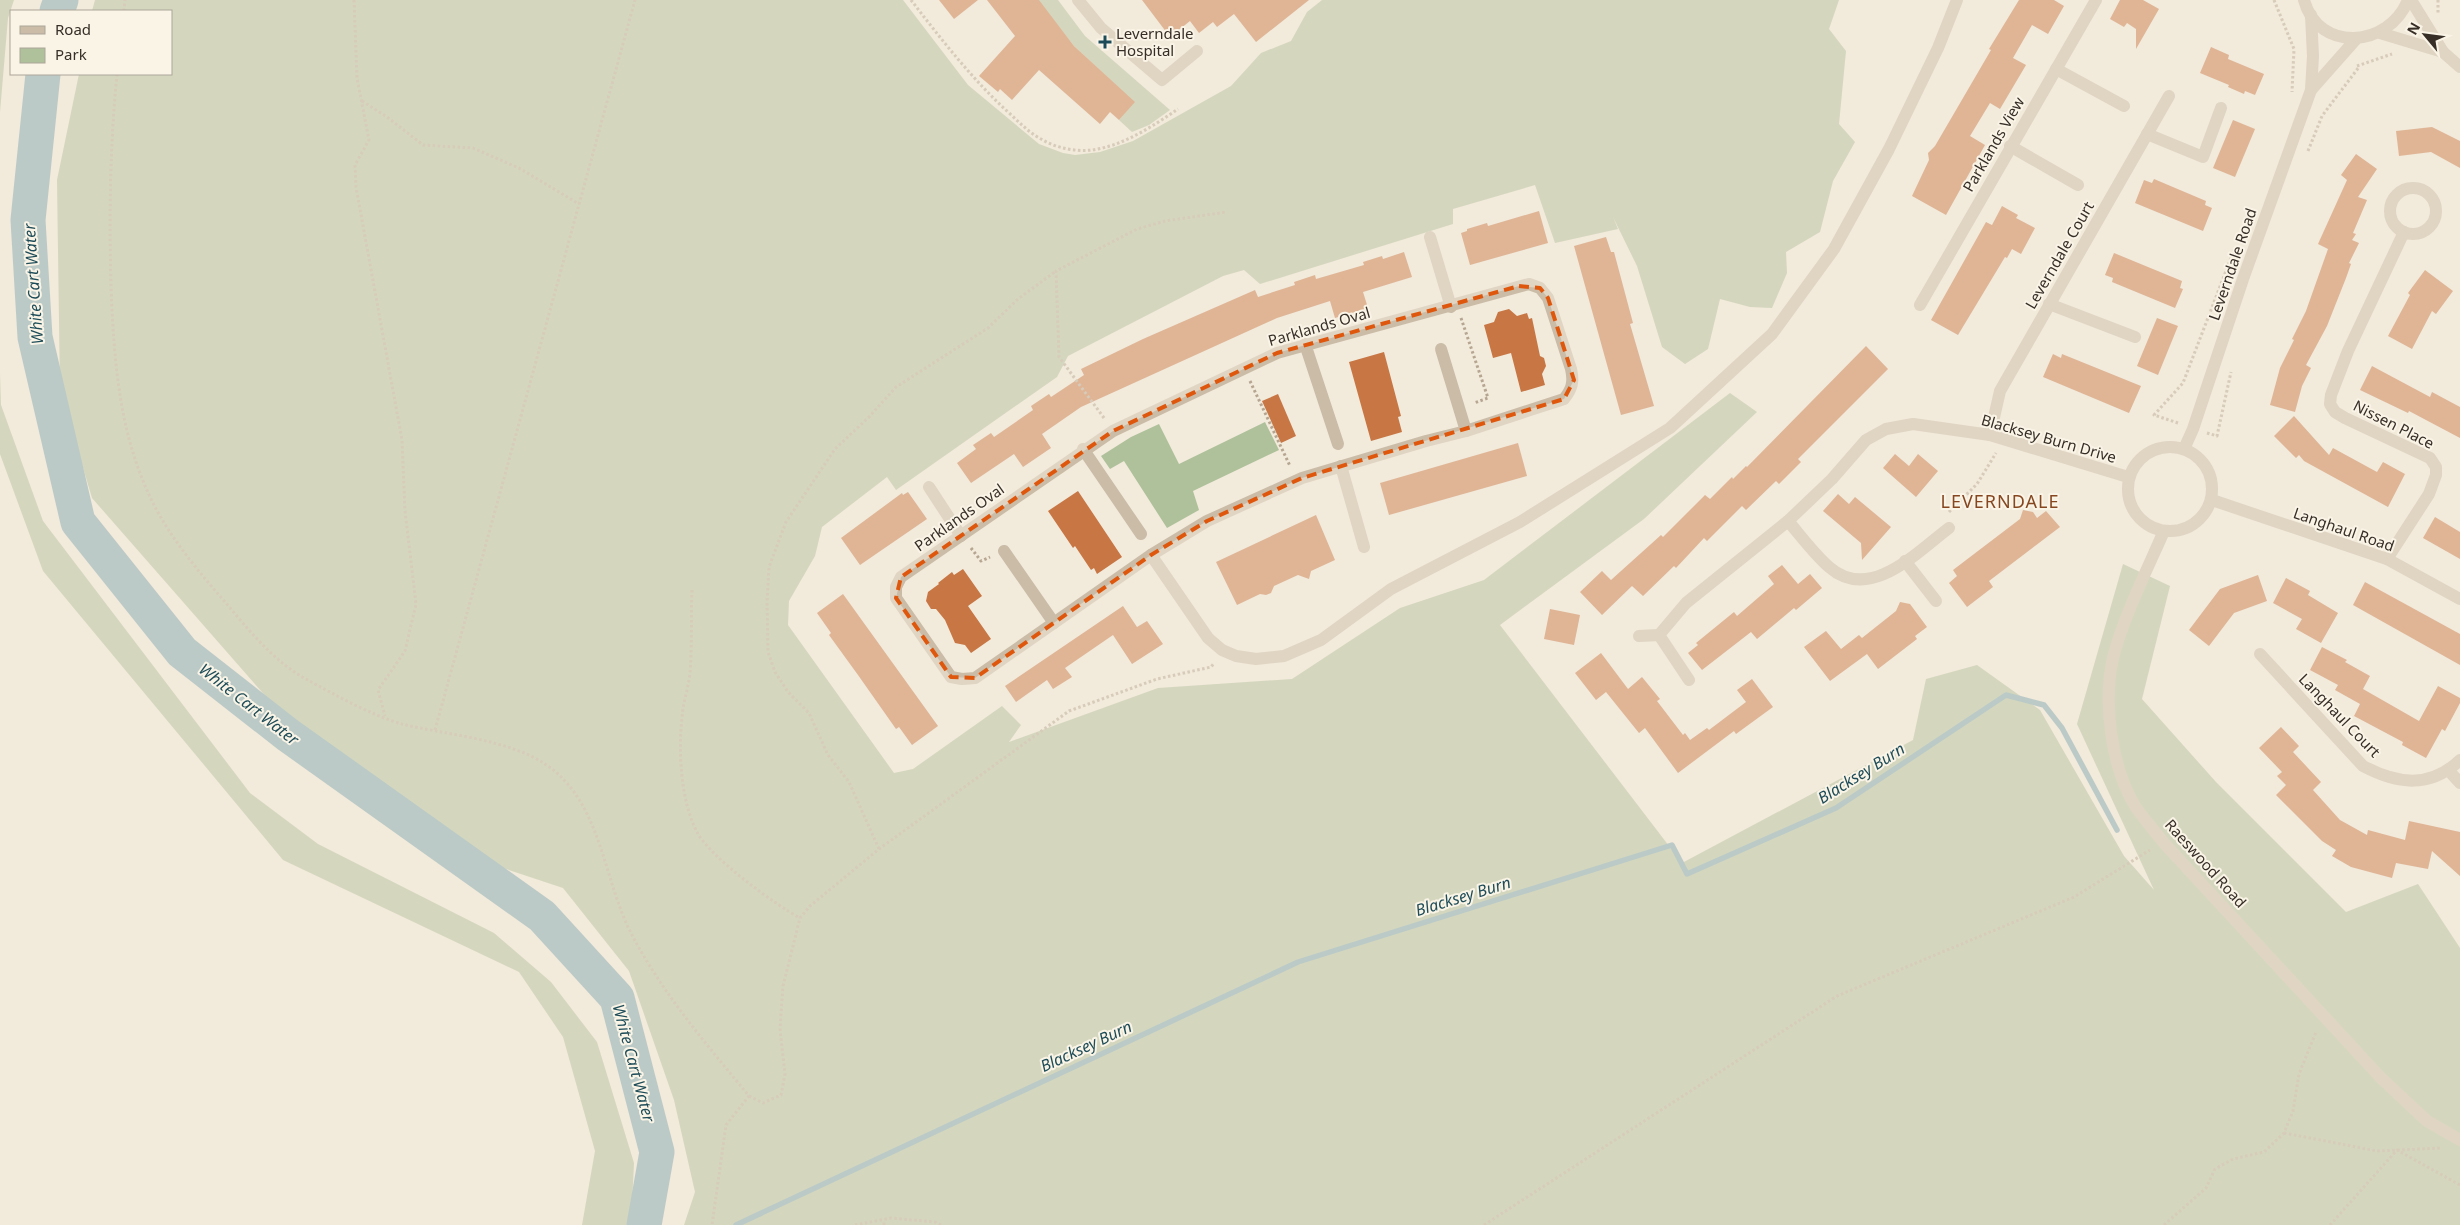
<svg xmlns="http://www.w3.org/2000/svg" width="2460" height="1225" font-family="'Noto Sans',sans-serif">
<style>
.green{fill:#afc19b}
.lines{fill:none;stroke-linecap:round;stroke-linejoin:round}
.stream{stroke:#7aa5af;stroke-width:5.5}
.river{stroke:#7aa5af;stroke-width:35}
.building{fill:#c77644}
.path{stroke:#b6a691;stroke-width:3;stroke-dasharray:2.5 2.5;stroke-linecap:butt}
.minor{stroke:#cabca7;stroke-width:12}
.marked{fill:none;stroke:#df570d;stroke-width:4;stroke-dasharray:10 6;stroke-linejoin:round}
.poi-dot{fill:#1d4c58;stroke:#faf4e7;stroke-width:2}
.labels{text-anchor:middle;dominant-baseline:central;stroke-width:4;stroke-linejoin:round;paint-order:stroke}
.poi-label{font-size:15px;fill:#362e27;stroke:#faf4e7;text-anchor:start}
.street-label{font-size:15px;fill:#362e27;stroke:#faf4e7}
.water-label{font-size:16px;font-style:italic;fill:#1d4c58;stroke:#faf4e7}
.quarter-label{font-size:18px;letter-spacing:1px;fill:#864720;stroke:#faf4e7}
</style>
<rect width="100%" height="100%" fill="#f2eadb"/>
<g class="green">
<polygon points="0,0 14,0 8,18 0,112"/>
<polygon points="95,0 903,0 968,85 1039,144 1063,153 1075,155 1100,152 1133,141 1231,86 1261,53 1291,41 1307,12 1322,0 1839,0 1829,29 1846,51 1839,124 1855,142 1833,181 1820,232 1786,252 1787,273 1772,308 1750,307 1720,299 1708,349 1685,364 1662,347 1637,266 1613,217 1618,229 1555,243 1535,185 1453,209 1453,224 1260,284 1244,270 1223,276 1068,356 1057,377 896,490 887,477 822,527 815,556 789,601 788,625 894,773 913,769 1002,706 1021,725 1009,742 1158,688 1292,679 1400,608 1484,580 1730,393 1757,412 1644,519 1500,625 1682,863 1913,740 1926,679 1977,665 2040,710 2124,856 2154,890 2077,724 2123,564 2170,586 2142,699 2216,782 2346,912 2418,884 2460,948 2460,1225 684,1225 695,1192 674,1100 629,971 563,888 482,861 339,780 92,498 60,390 57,180 79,74 171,74 171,11 92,11"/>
<polygon points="1038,0 1058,0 1085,36 1170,110 1149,125 1132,132 1119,120 1134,102 1074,46"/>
<polygon points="0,374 1,405 43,521 250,793 318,844 494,933 551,982 597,1042 634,1163 631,1225 582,1225 595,1151 563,1037 519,972 283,860 43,571 0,454"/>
<polygon points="1265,422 1279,450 1193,491 1199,510 1167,528 1124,461 1110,469 1101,456 1131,437 1159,424 1179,464"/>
</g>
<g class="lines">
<polyline class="stream" points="736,1225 1298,962 1672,845 1687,874 1836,808 2006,695 2044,705 2062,728 2117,830"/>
<g class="river">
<polyline points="57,11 61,0"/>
<polyline points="43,74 28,220 35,337 78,522 182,652 288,735 542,916 617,998 657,1152 644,1225"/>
</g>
</g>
<g class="building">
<polygon points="939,0 978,0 954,19"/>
<polygon points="987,0 1039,0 1074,46 1135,102 1119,120 1110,112 1100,124 1039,70 1012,100 1000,89 998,92 979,76 1015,36"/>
<polygon points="1142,0 1309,0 1256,42 1234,14 1217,27 1213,22 1199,33 1190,21 1170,37"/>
<polygon points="2019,0 2054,0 2064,6 2048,34 2032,25 2013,58 2026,65 2000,109 1990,103 1970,136 1985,145 1946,215 1912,196 1929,160 1928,153 1935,146 1991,50 1989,49"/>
<polygon points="2120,0 2143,0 2159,9 2136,49 2136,29 2127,23 2124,27 2110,19"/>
<polygon points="2211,47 2229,55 2228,59 2264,74 2255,95 2245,91 2244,94 2228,87 2229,85 2200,73"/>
<polygon points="2233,120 2255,129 2235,177 2213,168"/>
<polygon points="2432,127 2460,141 2460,168 2431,152 2399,156 2396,131"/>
<polygon points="2356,154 2377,169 2358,197 2367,200 2353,233 2356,234 2352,240 2359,243 2349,263 2351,264 2346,278 2327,326 2306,365 2311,368 2302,386 2295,412 2270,405 2280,368 2294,340 2292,339 2306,311 2328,249 2318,244 2347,180 2341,175"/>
<polygon points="2154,179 2206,201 2205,205 2212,208 2203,231 2135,203 2144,180 2152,183"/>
<polygon points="2002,206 2018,215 2016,218 2035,228 2021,254 2012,249 2007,258 2005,257 1958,335 1931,320 1986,222 1992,225"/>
<polygon points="1539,211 1548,243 1470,265 1461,233 1467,231 1467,229 1487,223 1488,226"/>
<polygon points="1606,237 1611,252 1614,252 1633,323 1630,324 1654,406 1621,415 1574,246"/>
<polygon points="1404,252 1412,277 1363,292 1368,308 1335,318 1330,301 1277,318 1081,407 1042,434 1051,448 1023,467 1014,454 971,483 957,463 976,449 973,445 991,433 994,437 1033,410 1031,406 1049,394 1051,397 1084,375 1081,369 1143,339 1255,290 1258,297 1295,285 1294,282 1315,275 1316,279 1364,265 1363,262 1382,256 1383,259"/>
<polygon points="2114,253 2182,281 2180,288 2183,289 2175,308 2112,282 2113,278 2105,275"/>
<polygon points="2425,270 2453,291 2436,314 2432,311 2412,349 2388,336 2410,295 2408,293"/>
<polygon points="1509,309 1517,316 1527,313 1529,319 1532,318 1540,356 1544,358 1546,366 1542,374 1545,385 1521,392 1511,353 1493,358 1484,325 1494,322 1498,312"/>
<polygon points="2157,318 2178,326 2158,375 2137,366"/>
<polygon points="1866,346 1888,369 1798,459 1801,462 1779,484 1776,481 1746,510 1742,506 1707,541 1704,538 1676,568 1674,566 1643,596 1632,586 1602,615 1580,592 1602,571 1611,580 1661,535 1663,537 1705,495 1710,499 1732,477 1733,479 1746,466 1747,467"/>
<polygon points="1384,352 1401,416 1398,417 1402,432 1371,441 1349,362"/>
<polygon points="2053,354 2061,358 2062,354 2141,386 2129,413 2043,377"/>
<polygon points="2372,366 2430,397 2432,392 2460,407 2460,438 2409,411 2408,413 2360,390"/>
<polygon points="1278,394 1296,436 1281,443 1262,401"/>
<polygon points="2294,416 2329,455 2333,448 2377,472 2383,462 2405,474 2388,507 2304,461 2299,455 2296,458 2274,436"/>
<polygon points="1518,443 1527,476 1389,515 1380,483"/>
<polygon points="1895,454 1909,466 1918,454 1938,471 1916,497 1883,468"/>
<polygon points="1078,491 1122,557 1097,574 1094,568 1091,570 1075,546 1073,548 1048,511"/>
<polygon points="908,492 927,519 860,565 841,538 902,493 903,495"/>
<polygon points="1838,494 1849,504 1855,497 1891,527 1862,560 1861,543 1823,511"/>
<polygon points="2023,510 2033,512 2037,518 2046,511 2060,527 1989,581 1993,587 1967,607 1949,583 1957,576 1953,570 2020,519"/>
<polygon points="1316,515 1335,560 1311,571 1309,579 1298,575 1274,586 1271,593 1266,595 1260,594 1237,605 1216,562"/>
<polygon points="2435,517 2460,532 2460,559 2423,538"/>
<polygon points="1782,565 1798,584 1810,574 1822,588 1796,610 1794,608 1757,639 1751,632 1702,670 1688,653 1698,645 1696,643 1734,612 1737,616 1774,584 1768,576"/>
<polygon points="963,569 982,596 968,606 991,639 971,653 965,645 955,643 945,620 936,609 931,609 926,601 928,592 939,584 938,583 952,572 954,575"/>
<polygon points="2258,575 2267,601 2234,613 2209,646 2189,630 2220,589"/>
<polygon points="2286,578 2310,591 2308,595 2338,613 2321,643 2296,629 2302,619 2273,603"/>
<polygon points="2365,582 2460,634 2460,665 2353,605"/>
<polygon points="843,594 938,726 912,745 899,727 896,729 858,675 829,635 831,633 817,613"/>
<polygon points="1900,602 1910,604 1927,627 1915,636 1917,639 1878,669 1867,654 1830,681 1804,647 1826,631 1841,649 1859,635 1862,638 1896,611"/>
<polygon points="1123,606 1137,627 1147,621 1163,644 1132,664 1113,635 1065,668 1072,677 1053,689 1047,680 1016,702 1005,686"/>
<polygon points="1550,609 1580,615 1574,645 1544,639"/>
<polygon points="2322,647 2347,660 2345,662 2370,676 2363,689 2419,721 2438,686 2460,698 2460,703 2445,731 2442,729 2426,758 2402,745 2403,742 2354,716 2360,704 2335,690 2338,685 2310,670"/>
<polygon points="1601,653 1628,689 1642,677 1660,699 1657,701 1683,735 1685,733 1690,740 1707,728 1709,730 1746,702 1737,690 1752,679 1773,707 1736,734 1734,731 1678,773 1645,728 1639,733 1606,692 1596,700 1575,673"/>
<polygon points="2281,727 2299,746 2293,752 2321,782 2313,790 2340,820 2367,835 2368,830 2405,840 2409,821 2460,832 2460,876 2432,851 2428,869 2396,863 2392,878 2351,867 2332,856 2336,850 2322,841 2276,795 2286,785 2277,776 2282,772 2259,748"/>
</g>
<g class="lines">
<g class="path">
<polyline points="354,0 357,78 369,140 355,165 356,187 402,440 405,511 416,604 405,651 378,690 385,716"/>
<path d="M911,0C941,39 972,79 1008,112C1019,122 1028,132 1041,139C1056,148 1075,152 1092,150C1123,146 1153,126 1178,109"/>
<polyline points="2274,0 2294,49 2292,92"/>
<polyline points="2438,0 2438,14"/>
<polyline points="124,11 125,0"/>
<polyline points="2357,66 2392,54"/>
<path d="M117,74C110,145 109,215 111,286C114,362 119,436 154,505C172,540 199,572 225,602C248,629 273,661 306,679C333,694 373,716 402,724C446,735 510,739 548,766C602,804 603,880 632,935C663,994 707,1045 749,1096L726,1125L712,1225"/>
<polyline points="362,101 387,117 423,145 473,148 519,168 579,204"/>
<polyline points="2308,151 2322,116 2359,67"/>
<polyline points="1461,318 1488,398 1474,403"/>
<polyline points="1250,381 1290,466"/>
<polyline points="1104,418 1059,357 1056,271 1137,229 1165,221 1227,212"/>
<polyline points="2178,423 2154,415 2183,383 2234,250"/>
<polyline points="2207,433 2217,436 2231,372"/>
<polyline points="1949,512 1977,484 1996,453"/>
<polyline points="971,548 981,561 990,557"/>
<path d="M692,590C691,618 692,646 690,674C688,689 683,703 682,718C678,753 681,803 698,834C713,859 774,904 800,918"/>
<polyline points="435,730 635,0"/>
<polyline points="879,849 849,782 828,755 809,713 788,692 775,672 768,652 767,602 769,567 786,522 835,449 869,417 896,387 988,328 1018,299 1056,271"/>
<polyline points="749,1096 763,1103 781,1095 785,1074 780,1029 783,986 800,918 810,906 879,849 1069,711 1157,679 1211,667 1214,663"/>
<polyline points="2284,1133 2377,1151 2441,1148"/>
<polyline points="855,1225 891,1218 935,1222 941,1225"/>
<polyline points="884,1225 884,1220"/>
<polyline points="1484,1225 1837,996 2074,897 2150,850"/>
<polyline points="2164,1225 2206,1188 2215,1169 2233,1159 2264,1152 2284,1133 2293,1111 2299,1074 2316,1032"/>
<polyline points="2330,1225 2397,1150 2460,1185"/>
</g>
<g class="minor">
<polyline points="1078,0 1101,28 1162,80 1197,51"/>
<path d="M2304,0C2318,53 2389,48 2408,0"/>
<polyline points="2411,0 2443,52"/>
<polyline points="2380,33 2443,52 2460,67"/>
<polyline points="2056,69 2124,106"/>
<polyline points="2311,90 2357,38"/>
<polyline points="2147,134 2203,157 2221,108"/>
<polyline points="2010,146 2078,185"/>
<circle cx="2413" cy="211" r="23"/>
<polyline points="1430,237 1451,307"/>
<path d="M1529,284L1540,288L1548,298L1571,369C1574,382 1572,389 1564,399L1466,431L1426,441L1302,478L1207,521L1151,555L975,678L962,679L951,677L896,598V587L901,577L1113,431L1277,353Z"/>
<polyline points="2049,304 2135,337"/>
<polyline points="1920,305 2096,0"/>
<polyline points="1305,344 1338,444"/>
<polyline points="1441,349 1466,431"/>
<polyline points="1990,435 2000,391 2169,96"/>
<circle cx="2170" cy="489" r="42"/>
<polyline points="1083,449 1141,534"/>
<polyline points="2184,449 2193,429 2243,279 2311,90 2313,56 2311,15"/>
<polyline points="1341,466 1364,547"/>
<polyline points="929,487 961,536"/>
<polyline points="2212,500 2387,559 2460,599"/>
<path d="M1788,521C1801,536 1814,554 1829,567C1870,603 1917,552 1949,528"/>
<path d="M2164,531C2147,570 2123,618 2113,658C2103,703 2111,766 2135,806C2143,818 2154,830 2163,842L2381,1078L2427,1121L2460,1140"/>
<polyline points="1004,551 1054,623"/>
<polyline points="1151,555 1208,638 1222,650 1236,656 1256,659 1284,656 1321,640 1391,589 1520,522 1670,428 1772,334 1834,249 1889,149 1938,48 1957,0"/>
<polyline points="2387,559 2429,494 2436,475 2436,467 2430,458 2345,418 2335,412 2330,404 2331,395 2348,351 2404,232"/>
<polyline points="1905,561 1936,601"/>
<polyline points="1639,636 1659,635"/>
<path d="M2260,654L2363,766C2397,784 2430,789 2460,760"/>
<polyline points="1689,680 1659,635 1686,603 1788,521 1832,479 1866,440 1886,429 1913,424 1990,435 2128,477"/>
<polyline points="2449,771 2460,783"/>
</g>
</g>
<path d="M0 0H2460V1225H0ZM1519,286L1540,288L1548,298L1574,380L1564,399L1302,478L1207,521L1151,555L975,678L951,677L896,598L901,577L1113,431L1277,353Z" fill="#f2eadb" fill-opacity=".55" fill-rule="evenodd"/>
<path class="marked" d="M1519,286L1540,288L1548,298L1574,380L1564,399L1302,478L1207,521L1151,555L975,678L951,677L896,598L901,577L1113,431L1277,353Z"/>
<path class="poi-dot" d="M1102.5 34.5h5v5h5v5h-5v5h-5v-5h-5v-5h5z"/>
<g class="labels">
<g class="poi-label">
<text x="1116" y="33">Leverndale<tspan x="1116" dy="17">Hospital</tspan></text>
</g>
<g class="street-label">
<text transform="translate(1993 144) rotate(-60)">Parklands View</text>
<text transform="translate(2059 255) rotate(-60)">Leverndale Court</text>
<text transform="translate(2232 264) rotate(-71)">Leverndale Road</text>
<text transform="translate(1319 326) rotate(-16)">Parklands Oval</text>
<text transform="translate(2394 424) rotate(27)">Nissen Place</text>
<text transform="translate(2049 438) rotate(16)">Blacksey Burn Drive</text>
<text transform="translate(959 517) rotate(-35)">Parklands Oval</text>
<text transform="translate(2344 529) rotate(19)">Langhaul Road</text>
<text transform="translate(2340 715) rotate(46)">Langhaul Court</text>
<text transform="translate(2206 863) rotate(48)">Raeswood Road</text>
</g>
<g class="water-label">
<text transform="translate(33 284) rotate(-94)">White Cart Water</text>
<text transform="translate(249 704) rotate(38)">White Cart Water</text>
<text transform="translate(1861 773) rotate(-32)">Blacksey Burn</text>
<text transform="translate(1463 896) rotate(-17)">Blacksey Burn</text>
<text transform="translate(1086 1046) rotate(-25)">Blacksey Burn</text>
<text transform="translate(634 1063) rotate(75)">White Cart Water</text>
</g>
<g class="quarter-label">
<text x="2000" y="501">LEVERNDALE</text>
</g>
</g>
<rect x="10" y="10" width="162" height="65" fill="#faf4e7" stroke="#aca59a"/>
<rect x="20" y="26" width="25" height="8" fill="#cabca7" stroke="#aca59a"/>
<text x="55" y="35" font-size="15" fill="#362e27">Road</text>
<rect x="20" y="48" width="25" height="15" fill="#afc19b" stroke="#aca59a"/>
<text x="55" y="60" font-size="15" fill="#362e27">Park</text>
<g transform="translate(2425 35) rotate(299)" stroke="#faf4e7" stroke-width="4" paint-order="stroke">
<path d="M0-4L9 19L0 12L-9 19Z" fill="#362e27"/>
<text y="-8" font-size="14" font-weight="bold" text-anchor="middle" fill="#362e27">N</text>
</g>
</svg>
